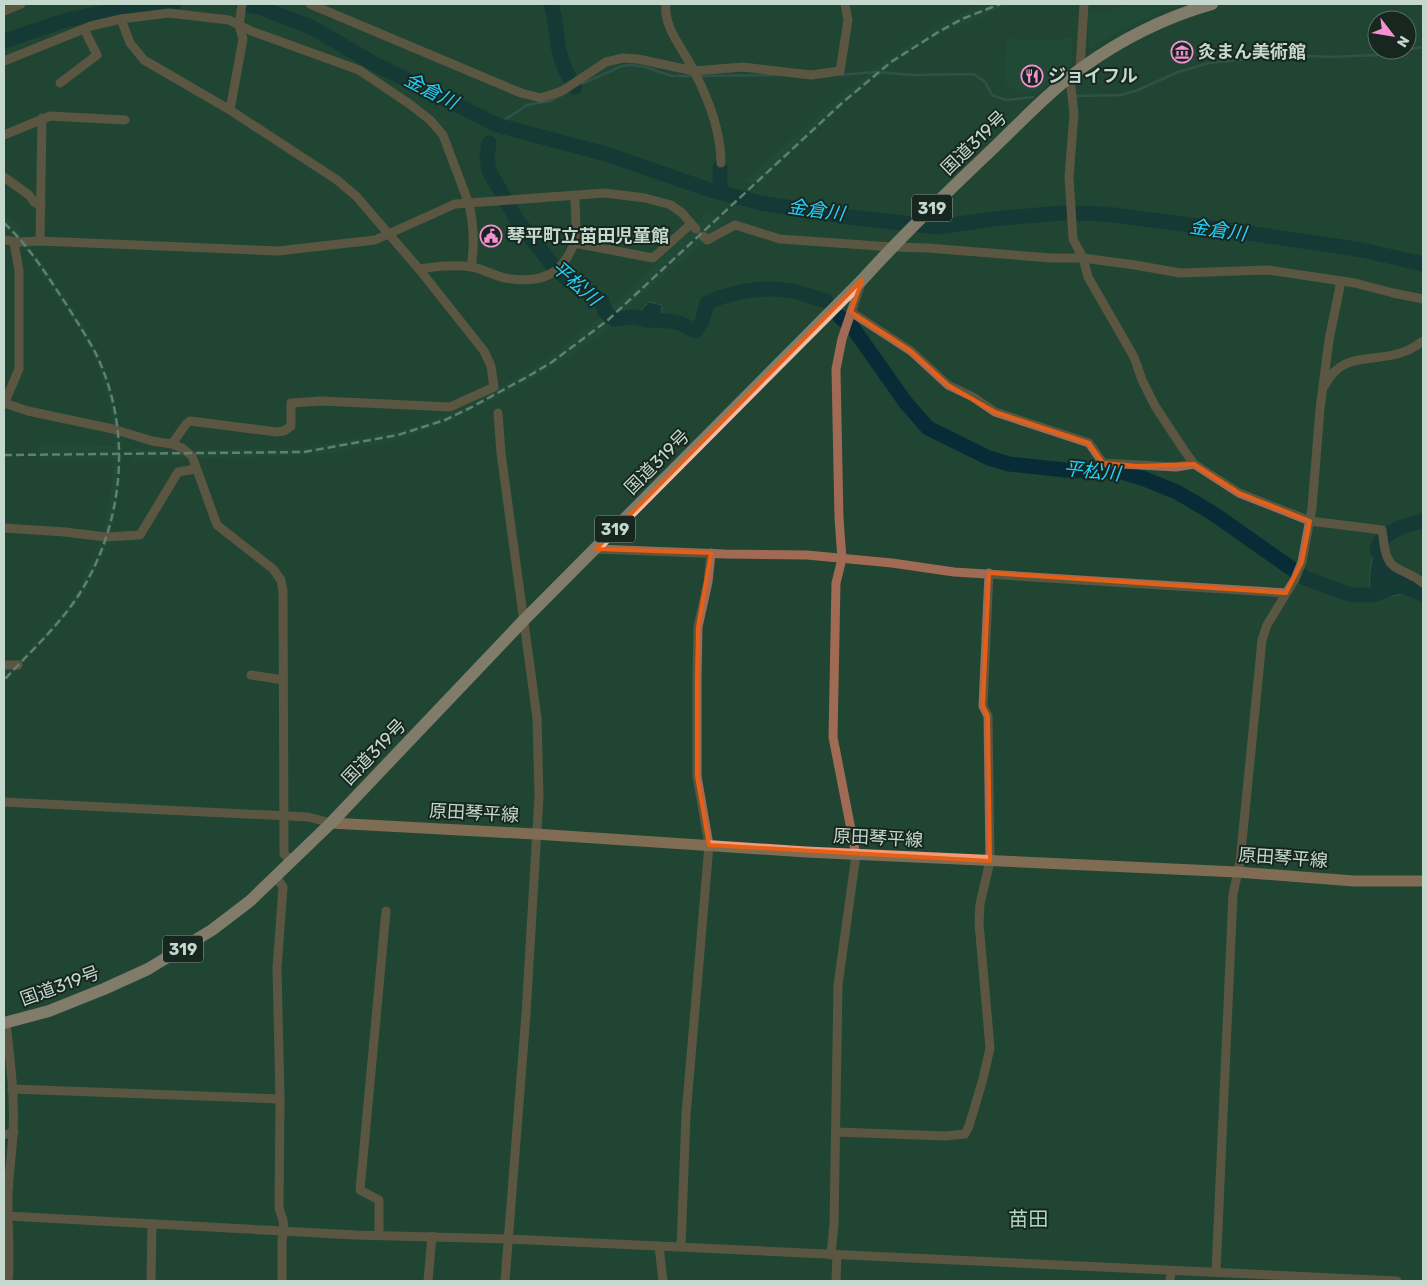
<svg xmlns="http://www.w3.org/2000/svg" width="1427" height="1285" font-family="Rubik,'Noto Sans JP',sans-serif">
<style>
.built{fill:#22513b}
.water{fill:#072c37;stroke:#406064}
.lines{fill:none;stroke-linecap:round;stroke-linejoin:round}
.stream{stroke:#406064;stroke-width:2.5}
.river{stroke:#072c37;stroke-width:15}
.minor{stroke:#a06a55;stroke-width:9}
.major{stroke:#f39b79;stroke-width:11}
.highway{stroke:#f4beaa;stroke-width:12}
.rail{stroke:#afc5ba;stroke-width:2.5;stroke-dasharray:8 4;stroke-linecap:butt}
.marked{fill:none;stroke:#e65f16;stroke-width:4;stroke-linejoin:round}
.labels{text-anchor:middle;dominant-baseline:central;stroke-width:4;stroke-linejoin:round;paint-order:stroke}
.shield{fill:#17271f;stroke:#90a399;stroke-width:1}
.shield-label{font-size:16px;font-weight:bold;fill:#c4d8cd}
.poi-label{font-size:18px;font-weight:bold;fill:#c4d8cd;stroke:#17271f;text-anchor:start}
.street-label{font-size:18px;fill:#c4d8cd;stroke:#17271f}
.water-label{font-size:19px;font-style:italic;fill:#24d1fe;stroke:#17271f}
.quarter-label{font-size:20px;fill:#afd8c2;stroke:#17271f}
</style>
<rect width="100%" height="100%" fill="#204533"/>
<g class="built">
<polygon points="981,4 1013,4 1004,6 966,24 941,33 914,49 893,64 844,104 758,184 745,181 839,98 889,57 939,25"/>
<polygon points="1132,4 1178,4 1128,26 1089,50 1088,13 1102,12"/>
<polygon points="1072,37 1072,62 1039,91 1020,92 1005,83 1007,38 1013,38 1013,41 1050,41"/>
<polygon points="708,210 725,221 707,235 703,241 617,317 608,310 691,230 693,232 700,226 698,223"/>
<polygon points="4,213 22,229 19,233 50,274 82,322 99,353 115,401 123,447 115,517 104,554 96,571 85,592 62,621 4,682 4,676 58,618 79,588 96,553 103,533 110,499 113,459 39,460 38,444 115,446 109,403 104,384 94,356 76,325 44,277 19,242 4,227"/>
<polygon points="603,315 613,325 580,349 529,382 445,424 398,440 331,453 275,457 199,458 197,450 304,448 396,431 422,424 470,404 495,391 550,357"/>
<polygon points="132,449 180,450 188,458 133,462"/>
</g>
<g class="water">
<polygon points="649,302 662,305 661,316 641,313 642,309"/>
<path d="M1378,535L1380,536L1384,558L1423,586V598L1403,594L1371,599C1367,579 1372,555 1378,535Z"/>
</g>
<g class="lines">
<g class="stream">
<polyline points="841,75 874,72 912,75 974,74 985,82 992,95 1006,100 1033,97"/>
<polyline points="699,76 778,75"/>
<polyline points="577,86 622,66 632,65 645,67 672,76 693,76"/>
<polyline points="1075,96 1121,95 1138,90 1178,72 1209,63 1289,55 1330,57 1378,55 1423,47"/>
<polyline points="497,125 527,105 551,101 562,95"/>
</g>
<g class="river">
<polyline points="243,4 261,8 311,27 371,62 497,125 606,154 707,189 761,203 849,217 939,227 992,219 1061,213 1106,214 1228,230 1362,250 1423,264"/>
<path d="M551,4C556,19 556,35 559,51C562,64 568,76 575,87"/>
<polyline points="4,41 63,21 119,9 174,4"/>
<path d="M489,143L487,157L489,171L517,220L554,267L568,280L602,301L605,312L614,319L635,317L646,320L670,321L680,323L695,331L702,322L707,303C731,291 766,286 792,291C803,293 815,298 826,301"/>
<polyline points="720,192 720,167"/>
<polyline points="840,317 853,328 906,403 928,428 989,458 1009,464 1065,470 1118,471 1142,478 1177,492 1214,514 1305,578 1351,595 1373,595 1399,585 1423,594"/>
<path d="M1377,551C1379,532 1408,524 1423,521"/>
</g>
<g class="minor">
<polyline points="310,4 521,93 541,98 562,91 606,62 623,58 638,59 694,71 743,67 811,75 840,71 848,20 845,4"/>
<path d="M666,4C663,28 684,50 694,71C709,100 721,131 721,163"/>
<polyline points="4,11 21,4"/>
<polyline points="121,19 130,43 144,60 230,110 337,180 356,196 419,269 484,351 491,366 494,387 450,407 322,401 291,403 291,426 284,431 277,432 190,421 186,424 172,444"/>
<path d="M4,61L91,26L121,19L169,13L229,20L251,31L359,70L411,105L430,120L443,135L469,204C474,226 475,244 471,267"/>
<polyline points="1080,69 1084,4"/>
<path d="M1070,78L1074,114L1069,177L1073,239L1083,258L1088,277L1134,357L1142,380L1155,406L1184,450L1194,464L1239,493L1310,521L1382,530C1384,542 1384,560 1395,567C1406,574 1412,574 1423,583"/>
<polyline points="60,83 97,55 84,29"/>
<polyline points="230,110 243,39 239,25 242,4"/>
<polyline points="4,135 50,116 125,120"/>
<polyline points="4,177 29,195 34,202 41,206"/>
<polyline points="703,236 707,240 735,225 780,239 892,247 928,248 1051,258 1083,258 1135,265 1180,273 1268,270 1355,283 1393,293 1423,299"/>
<polyline points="4,240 19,242 40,241 278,251 375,240 455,204 605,193 645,198 671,205 682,213 696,229"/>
<polyline points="40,241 42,118"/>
<polyline points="574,243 653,258 691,224"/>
<path d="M419,269C437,266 454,264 472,267C484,269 494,276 505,278C527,282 550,281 564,262C569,255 574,247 575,238C577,225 575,209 575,196"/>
<polyline points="851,312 911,351 948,385 973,397 995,412 1089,443 1103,463 1176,467 1194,464"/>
<path d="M1325,385C1343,349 1377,364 1406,351C1412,349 1418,344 1423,341"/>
<polyline points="4,403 28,411 113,429 152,441 172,444 182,448 192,456 217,525 273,569 281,580 283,592 284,854 292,861"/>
<polyline points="4,404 19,369 19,271 14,242"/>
<polyline points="498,413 501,453 537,718 539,796 526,1014 505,1281"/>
<polyline points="4,528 65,532 106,537 140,535 178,472 196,469"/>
<polyline points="596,549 725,554 807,555 892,563 954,572 1286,593"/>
<polyline points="4,665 18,665"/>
<polyline points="251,675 284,680"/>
<polyline points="4,802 308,817 331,823"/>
<polyline points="276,877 283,887 277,968 280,1099 279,1208 283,1220 284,1231 282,1240 282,1281"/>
<path d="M6,1023C10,1059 15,1096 13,1133C12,1153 9,1173 8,1194C7,1223 11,1252 8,1281"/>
<polyline points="12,1089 280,1099"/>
<polyline points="836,1132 946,1136 965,1134 969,1126 983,1079 990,1048 979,923 980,904 990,861 988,716 983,706 989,573"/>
<polyline points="4,1135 14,1132"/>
<polyline points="8,1216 355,1235 509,1239 1397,1281"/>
<polyline points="379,1235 379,1200 360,1190 386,911"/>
<polyline points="659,1246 663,1281"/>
<polyline points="681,1247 686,1115 709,845 697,776 697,679 698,627 708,582 711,553"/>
<polyline points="831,1255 834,1224 838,985 856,855 833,737 836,583 842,559 839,518 836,369 842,339 861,283"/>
<polyline points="1216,1272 1233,894 1240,862 1262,640 1267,625 1295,579 1302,562 1312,508 1320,409 1329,340 1341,281"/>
<polyline points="151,1281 152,1224"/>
<polyline points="428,1281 432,1236"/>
<polyline points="836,1281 837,1255"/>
<polyline points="1170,1281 1171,1271"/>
</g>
<polyline class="major" points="331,823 535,834 806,852 1237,872 1354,881 1423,881"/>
<path class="highway" d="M4,1023L49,1011L104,989L148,969L212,930L250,901L331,823L524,620L862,280C900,238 941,198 982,159C1015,128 1047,93 1083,67C1122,39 1166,17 1212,4"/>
<g class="rail">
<path d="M4,223C30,247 48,277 68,307C77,322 87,337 95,352C132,426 125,518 83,588C63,622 31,651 4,680"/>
<polyline points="4,455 304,452 398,435 445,420 470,408 527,377 552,362 608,320 842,103 891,62 940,31 962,19 1000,4"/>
</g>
</g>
<path d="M0 0H1427V1285H0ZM862,280L851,312L911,351L948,385L995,412L1089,443L1103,463L1138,466L1194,464L1239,493L1310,521L1302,562L1286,593L989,573L983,706L988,716L990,861L709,845L697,776V679L698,627L711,553L596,549Z" fill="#204533" fill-opacity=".55" fill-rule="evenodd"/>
<path class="marked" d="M862,280L851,312L911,351L948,385L995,412L1089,443L1103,463L1138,466L1194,464L1239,493L1310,521L1302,562L1286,593L989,573L983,706L988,716L990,861L709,845L697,776V679L698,627L711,553L596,549Z"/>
<defs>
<g id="museum-ring" transform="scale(1.125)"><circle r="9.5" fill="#17271f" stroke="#f591d2" stroke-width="1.5"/><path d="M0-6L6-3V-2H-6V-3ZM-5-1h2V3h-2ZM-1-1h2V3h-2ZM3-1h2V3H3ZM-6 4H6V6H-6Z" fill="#f591d2"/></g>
<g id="restaurant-ring" transform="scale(1.125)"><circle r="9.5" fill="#17271f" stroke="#f591d2" stroke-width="1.5"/><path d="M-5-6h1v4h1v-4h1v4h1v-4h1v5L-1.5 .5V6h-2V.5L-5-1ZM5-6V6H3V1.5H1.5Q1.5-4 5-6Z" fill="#f591d2"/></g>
<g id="civic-ring" transform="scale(1.125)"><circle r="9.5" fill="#17271f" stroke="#f591d2" stroke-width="1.5"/><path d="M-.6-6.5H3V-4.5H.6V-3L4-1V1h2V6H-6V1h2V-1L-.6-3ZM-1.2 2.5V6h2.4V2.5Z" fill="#f591d2"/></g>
</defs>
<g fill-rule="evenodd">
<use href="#museum-ring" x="1182" y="52"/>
<use href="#restaurant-ring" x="1032" y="76"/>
<use href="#civic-ring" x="491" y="236"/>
</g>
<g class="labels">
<g class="shield">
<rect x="912" y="194.5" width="40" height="27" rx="4"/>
<rect x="595" y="515.5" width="40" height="27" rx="4"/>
<rect x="163" y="935.5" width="40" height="27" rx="4"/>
</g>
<g class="shield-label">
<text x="932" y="208">319</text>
<text x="615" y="529">319</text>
<text x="183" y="949">319</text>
</g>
<g class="poi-label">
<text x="1198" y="52">灸まん美術館</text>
<text x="1048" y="76">ジョイフル</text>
<text x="507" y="236">琴平町立苗田児童館</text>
</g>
<g class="street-label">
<text transform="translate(974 143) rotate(-44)">国道319号</text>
<text transform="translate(657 462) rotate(-45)">国道319号</text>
<text transform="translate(374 752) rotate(-46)">国道319号</text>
<text transform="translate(474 813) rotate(3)">原田琴平線</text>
<text transform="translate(878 838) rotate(3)">原田琴平線</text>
<text transform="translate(1283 858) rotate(4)">原田琴平線</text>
<text transform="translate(60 986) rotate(-20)">国道319号</text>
</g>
<g class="water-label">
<text transform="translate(431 91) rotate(27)">金倉川</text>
<text transform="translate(816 210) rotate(8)">金倉川</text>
<text transform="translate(1218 230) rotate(8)">金倉川</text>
<text transform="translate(576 283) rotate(41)">平松川</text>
<text transform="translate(1092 471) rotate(6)">平松川</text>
</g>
<g class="quarter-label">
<text x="1028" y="1219">苗田</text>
</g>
</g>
<rect width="1427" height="1285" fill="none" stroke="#c4d8cd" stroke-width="10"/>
<g transform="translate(1392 35) rotate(121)"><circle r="24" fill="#17271f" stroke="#5c6e65"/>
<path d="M0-4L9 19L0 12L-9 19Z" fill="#f591d2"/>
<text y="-8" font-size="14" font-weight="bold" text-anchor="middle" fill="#c4d8cd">N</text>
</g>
</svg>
